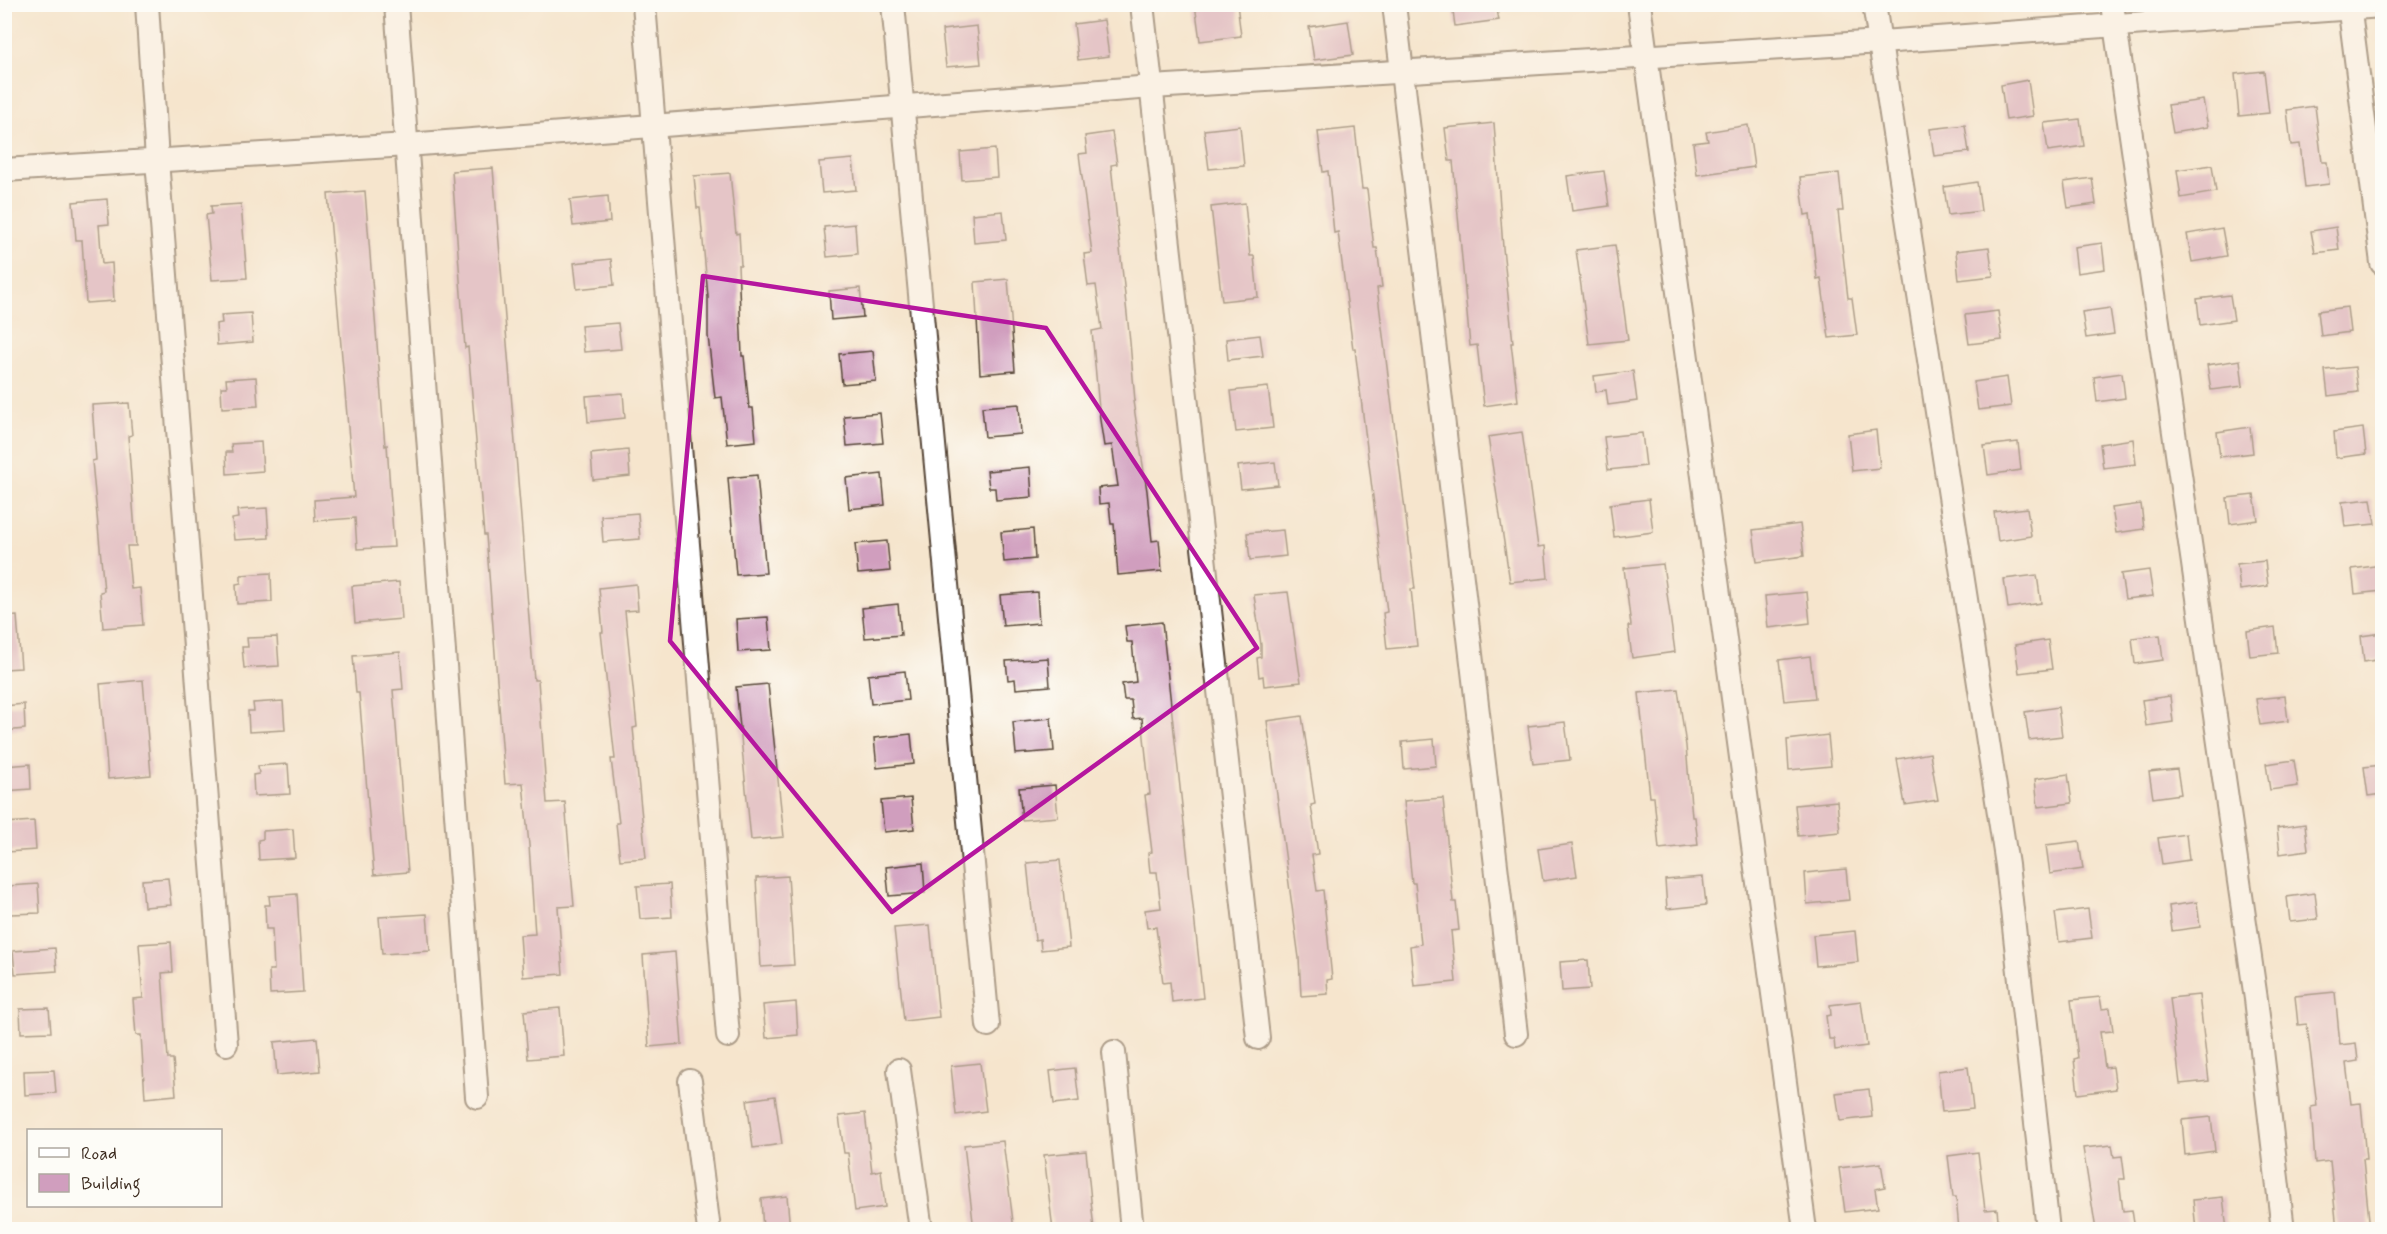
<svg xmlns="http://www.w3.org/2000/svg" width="2387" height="1234" font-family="Mynerve,sans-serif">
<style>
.building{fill:#d09ebe}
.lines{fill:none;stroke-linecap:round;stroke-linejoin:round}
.street-casing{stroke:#574638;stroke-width:26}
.street{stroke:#fff;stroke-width:22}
.marked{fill:none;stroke:#b5179e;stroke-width:4.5;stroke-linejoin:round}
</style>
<rect width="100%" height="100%" fill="#fdfcf7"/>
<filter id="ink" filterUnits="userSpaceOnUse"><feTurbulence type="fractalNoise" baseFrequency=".0167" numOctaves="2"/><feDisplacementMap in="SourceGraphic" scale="12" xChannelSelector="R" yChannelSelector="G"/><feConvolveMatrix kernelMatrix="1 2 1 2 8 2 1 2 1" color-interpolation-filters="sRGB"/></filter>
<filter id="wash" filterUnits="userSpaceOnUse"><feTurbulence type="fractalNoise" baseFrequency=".008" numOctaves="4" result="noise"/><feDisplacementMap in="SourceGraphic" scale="24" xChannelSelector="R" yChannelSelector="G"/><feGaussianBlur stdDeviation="1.35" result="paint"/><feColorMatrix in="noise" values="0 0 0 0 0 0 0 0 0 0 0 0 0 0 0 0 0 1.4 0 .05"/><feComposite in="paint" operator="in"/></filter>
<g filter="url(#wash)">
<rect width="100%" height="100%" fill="#f5e5cd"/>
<g id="blocks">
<g class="building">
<polygon points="1195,4 1237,4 1241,36 1200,41"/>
<polygon points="1452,4 1496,4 1499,20 1455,26"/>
<polygon points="1104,20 1109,56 1078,60 1074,24"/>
<polygon points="1348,21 1353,55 1314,60 1309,27"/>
<polygon points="977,26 981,64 946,67 942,30"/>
<polygon points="2264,71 2269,113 2239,116 2235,74"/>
<polygon points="2028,80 2033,116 2006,120 2001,85"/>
<polygon points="2203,100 2208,127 2173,133 2168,105"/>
<polygon points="2315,106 2322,162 2327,162 2329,184 2305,187 2300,144 2291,145 2287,110"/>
<polygon points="2080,119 2084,146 2048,151 2044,123"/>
<polygon points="1494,123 1503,248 1513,343 1511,343 1518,401 1484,406 1477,345 1470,346 1453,161 1449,161 1445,128"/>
<polygon points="1748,125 1754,167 1697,175 1693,143 1708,141 1706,132"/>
<polygon points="1965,125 1969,152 1934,156 1930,129"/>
<polygon points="1240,126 1244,166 1209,169 1204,130"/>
<polygon points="1355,128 1362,189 1367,189 1374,248 1377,248 1382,287 1377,288 1415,589 1411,589 1417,646 1387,649 1383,613 1387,612 1355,349 1353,349 1338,232 1334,233 1328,171 1323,172 1318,132"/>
<polygon points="1112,132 1117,164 1111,165 1130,342 1135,401 1133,401 1147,491 1152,541 1159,540 1162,571 1118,575 1114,524 1111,524 1109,503 1099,504 1098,488 1118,486 1112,445 1104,446 1100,420 1092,331 1102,329 1096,285 1088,286 1084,254 1092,253 1079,154 1087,153 1085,136"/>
<polygon points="995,149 997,177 962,180 960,152"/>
<polygon points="853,159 856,190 822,193 819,162"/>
<polygon points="2212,165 2216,192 2181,198 2177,170"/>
<polygon points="493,168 529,618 534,680 538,680 547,803 565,802 574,906 558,907 563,974 523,977 520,935 535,934 529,845 523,783 505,784 486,535 484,535 468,347 465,348 452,171"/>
<polygon points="1604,171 1609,206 1572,211 1567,176"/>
<polygon points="730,173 736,234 739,233 741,265 738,265 742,356 744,356 749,408 753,408 756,441 727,444 722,397 715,398 708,336 708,297 700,208 697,208 694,176"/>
<polygon points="1839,173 1843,211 1838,211 1848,298 1852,298 1857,335 1829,338 1821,278 1817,279 1810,214 1805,215 1800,177"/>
<polygon points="2092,178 2096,204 2068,208 2064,182"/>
<polygon points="1977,182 1981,211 1948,215 1944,187"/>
<polygon points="365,191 385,446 387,445 394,547 357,549 355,518 315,521 314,500 354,497 328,194"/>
<polygon points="608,196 610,222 573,226 570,200"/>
<polygon points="107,199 109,224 99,225 102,264 112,263 114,301 86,303 82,240 76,240 73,202"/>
<polygon points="1245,203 1250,256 1254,256 1258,297 1222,301 1211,207"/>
<polygon points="241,204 247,278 212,280 206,215 212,214 211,206"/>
<polygon points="1003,211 1006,240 974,243 972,214"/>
<polygon points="855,224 857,254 827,257 824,227"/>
<polygon points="2336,227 2339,250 2315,253 2311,231"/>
<polygon points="2222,228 2227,256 2192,262 2187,234"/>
<polygon points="2102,243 2105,269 2077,273 2074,247"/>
<polygon points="1615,245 1628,340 1589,344 1576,250"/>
<polygon points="1989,247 1993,276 1959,280 1956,251"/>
<polygon points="611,259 614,285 577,289 574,263"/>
<polygon points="1008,279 1015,371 980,374 975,282"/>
<polygon points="860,288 863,317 831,320 829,291"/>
<polygon points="2230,295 2234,320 2200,325 2197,299"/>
<polygon points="2347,307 2350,332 2321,336 2318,311"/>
<polygon points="2110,308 2114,334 2086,338 2082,312"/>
<polygon points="1998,311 2002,340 1969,344 1965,315"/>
<polygon points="251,313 253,342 217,345 216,324 222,323 221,315"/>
<polygon points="618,323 621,349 584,352 581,326"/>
<polygon points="1260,335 1263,356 1228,360 1226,339"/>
<polygon points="873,351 876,381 842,384 839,354"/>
<polygon points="2240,360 2243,386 2211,390 2207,365"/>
<polygon points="2355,367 2358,392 2328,396 2325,370"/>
<polygon points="1633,371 1637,401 1608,405 1606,390 1596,392 1594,376"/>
<polygon points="2122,373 2125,398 2097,402 2094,377"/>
<polygon points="256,377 258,406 222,408 221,387 227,387 226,379"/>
<polygon points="2007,377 2011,406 1978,410 1974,382"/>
<polygon points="1268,387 1273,428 1236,432 1231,391"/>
<polygon points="623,393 625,418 588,422 586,396"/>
<polygon points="129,403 132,435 128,436 136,546 127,546 131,589 140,588 143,625 103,628 100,592 104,591 92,461 96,460 92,405"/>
<polygon points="1019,404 1021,434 985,437 982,407"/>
<polygon points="880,413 883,443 847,446 844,416"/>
<polygon points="2250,427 2253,453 2220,457 2217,432"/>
<polygon points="2363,428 2366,454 2336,458 2334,432"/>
<polygon points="1876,430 1880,468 1852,471 1848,434"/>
<polygon points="1522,432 1538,547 1545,546 1548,578 1510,582 1488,437"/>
<polygon points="1642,433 1646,466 1608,470 1604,437"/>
<polygon points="2133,439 2136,464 2103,468 2100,444"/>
<polygon points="261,442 263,471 227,474 226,452 232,452 231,444"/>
<polygon points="2018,442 2021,470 1988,475 1984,446"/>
<polygon points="628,450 630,476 593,480 591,454"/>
<polygon points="1275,462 1278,485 1241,489 1238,466"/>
<polygon points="1030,467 1032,497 996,500 995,488 989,488 987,471"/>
<polygon points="882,474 885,505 849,509 846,478"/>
<polygon points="757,475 766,573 736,575 728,478"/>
<polygon points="2254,495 2258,520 2230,524 2227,498"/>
<polygon points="1649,499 1653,532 1614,537 1610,504"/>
<polygon points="2371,499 2375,524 2345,527 2342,502"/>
<polygon points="2141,504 2144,529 2116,533 2112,508"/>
<polygon points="267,508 269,538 234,540 232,519 238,518 237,510"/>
<polygon points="2027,508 2031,536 1998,541 1994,512"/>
<polygon points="638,513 640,539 603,542 601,516"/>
<polygon points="1800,524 1804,556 1757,562 1753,530"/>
<polygon points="1033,529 1035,559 1004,562 1001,532"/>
<polygon points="1283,530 1286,556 1250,560 1247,533"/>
<polygon points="887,541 890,571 858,574 855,544"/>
<polygon points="2265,561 2268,586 2240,590 2237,564"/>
<polygon points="1663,564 1675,652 1632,658 1628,626 1631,626 1624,568"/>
<polygon points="2382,565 2382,591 2355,594 2352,569"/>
<polygon points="2149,570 2153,596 2125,599 2121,574"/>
<polygon points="271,573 272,602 237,604 236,584 241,583 241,575"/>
<polygon points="2037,575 2041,603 2008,608 2004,579"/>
<polygon points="399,582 402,619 355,623 352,586"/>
<polygon points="636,584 638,610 625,611 637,727 633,728 646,858 620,860 616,823 619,823 611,759 615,759 601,632 603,632 599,588"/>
<polygon points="1037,592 1039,623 1003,626 1000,595"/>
<polygon points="1288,592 1301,682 1264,686 1263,676 1259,677 1257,658 1261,657 1261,645 1254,595"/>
<polygon points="1807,592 1810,623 1768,628 1765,596"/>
<polygon points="898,604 901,635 865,638 862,608"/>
<polygon points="17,616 21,668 4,669 4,617"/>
<polygon points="768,617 771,650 738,652 736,619"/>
<polygon points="1162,622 1203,998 1172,1002 1170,982 1163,983 1156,927 1147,928 1145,910 1161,908 1157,872 1150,872 1148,853 1152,852 1145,795 1150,794 1142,718 1133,719 1131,700 1124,700 1122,684 1136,682 1132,642 1127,642 1125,626"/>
<polygon points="2275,627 2278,653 2250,656 2247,631"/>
<polygon points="2382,633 2382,659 2364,662 2361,636"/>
<polygon points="2160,635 2163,660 2135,664 2132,638"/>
<polygon points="277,637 279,666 244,668 242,647 248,647 247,638"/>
<polygon points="2048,640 2052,669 2019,673 2015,645"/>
<polygon points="400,652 403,689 393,690 408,872 374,875 359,693 356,693 353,656"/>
<polygon points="1810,656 1815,698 1784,701 1779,660"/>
<polygon points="1048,658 1050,686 1016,689 1015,679 1008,680 1006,661"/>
<polygon points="905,671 908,700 871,704 868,675"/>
<polygon points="143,680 151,775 108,779 100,684"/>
<polygon points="768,684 784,837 751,840 736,687"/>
<polygon points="1678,689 1686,746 1692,817 1695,817 1698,845 1659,849 1654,797 1650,797 1639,693"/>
<polygon points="2170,696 2173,722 2146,726 2142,700"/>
<polygon points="2285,696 2288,721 2260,725 2256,699"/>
<polygon points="283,701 285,730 249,732 248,711 254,711 253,703"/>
<polygon points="24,704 25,729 4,731 4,706"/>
<polygon points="2058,707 2062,736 2029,740 2025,712"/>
<polygon points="1302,716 1315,804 1311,805 1318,854 1312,855 1317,891 1323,890 1332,979 1327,980 1328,994 1301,996 1299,958 1267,721"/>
<polygon points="1051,718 1054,751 1016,754 1013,722"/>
<polygon points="1565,722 1570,760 1533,764 1528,726"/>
<polygon points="911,734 914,764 877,768 874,738"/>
<polygon points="1828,735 1831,766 1789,770 1787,740"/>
<polygon points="1434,739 1436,766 1404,769 1402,742"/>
<polygon points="1930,753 1938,800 1905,805 1897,759"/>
<polygon points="2294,760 2298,786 2270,790 2266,764"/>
<polygon points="30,764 31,789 4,791 4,766"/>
<polygon points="288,764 290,794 254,796 253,775 259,774 258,766"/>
<polygon points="2382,765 2382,794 2368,796 2364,767"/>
<polygon points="2177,769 2181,794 2153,798 2149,772"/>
<polygon points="2068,774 2072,803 2038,807 2035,779"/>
<polygon points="1055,785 1058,817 1022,820 1019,788"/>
<polygon points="911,798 914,829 884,832 881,801"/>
<polygon points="1443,798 1453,902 1456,902 1459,930 1451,931 1456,982 1414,986 1410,946 1421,944 1415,883 1412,883 1404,801"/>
<polygon points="1837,801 1840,832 1798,836 1795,805"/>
<polygon points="34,821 36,850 6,852 4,823"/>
<polygon points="2305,824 2308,850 2280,854 2277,828"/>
<polygon points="293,829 295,858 259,860 258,840 263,839 263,831"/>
<polygon points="2186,834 2189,860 2162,864 2158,838"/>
<polygon points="2079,841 2083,869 2050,874 2046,845"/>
<polygon points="1572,844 1577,876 1543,881 1538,849"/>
<polygon points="1060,860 1069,947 1041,950 1040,939 1035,940 1027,863"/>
<polygon points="923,863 925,893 889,896 886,867"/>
<polygon points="1846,869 1849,900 1807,904 1805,873"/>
<polygon points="788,876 794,965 761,967 756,878"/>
<polygon points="1703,877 1706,905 1667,909 1665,880"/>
<polygon points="168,878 171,905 144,907 142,880"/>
<polygon points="38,884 40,913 10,914 8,886"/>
<polygon points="670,884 672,917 640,919 637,886"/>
<polygon points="2315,893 2318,919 2290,922 2287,897"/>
<polygon points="297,894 303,992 270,994 269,970 274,970 272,929 266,929 265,905 270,905 269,896"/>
<polygon points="2197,902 2200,927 2172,931 2169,906"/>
<polygon points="2088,909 2092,938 2059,942 2055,913"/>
<polygon points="427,914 430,951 382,954 379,917"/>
<polygon points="930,925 939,1017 904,1021 894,928"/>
<polygon points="1855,931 1858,962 1816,966 1813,935"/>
<polygon points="171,942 173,972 162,973 168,1059 173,1059 176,1095 145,1098 141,1035 136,1035 133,999 143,998 139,944"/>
<polygon points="55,948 57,971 15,974 13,951"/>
<polygon points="675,952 682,1044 649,1047 643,955"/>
<polygon points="1588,960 1590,989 1562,991 1560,962"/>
<polygon points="2335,992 2340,1045 2356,1043 2358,1061 2346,1063 2351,1104 2361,1103 2366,1159 2363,1159 2370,1230 2337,1230 2330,1161 2315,1163 2311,1107 2317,1106 2307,1024 2298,1025 2295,996"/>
<polygon points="2199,995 2209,1081 2180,1084 2170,998"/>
<polygon points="2100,997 2102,1009 2110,1008 2113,1031 2100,1032 2105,1068 2113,1067 2116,1089 2078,1094 2074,1059 2078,1058 2071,1000"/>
<polygon points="1861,1001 1867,1046 1835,1050 1834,1039 1829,1039 1826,1016 1831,1015 1830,1005"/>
<polygon points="796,1002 798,1035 766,1038 763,1005"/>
<polygon points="49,1008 51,1032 21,1033 20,1009"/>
<polygon points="560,1008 564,1056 528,1059 524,1011"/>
<polygon points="317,1038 320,1071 277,1075 274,1042"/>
<polygon points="980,1063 986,1111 956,1115 951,1066"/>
<polygon points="1968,1067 1973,1109 1942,1112 1938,1071"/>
<polygon points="1075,1068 1079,1101 1054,1104 1050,1071"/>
<polygon points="54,1070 56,1093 25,1095 24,1071"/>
<polygon points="1869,1089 1872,1117 1840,1121 1836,1093"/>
<polygon points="775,1096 782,1144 753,1148 747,1100"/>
<polygon points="865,1113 872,1172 881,1170 885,1207 855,1211 848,1153 844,1153 839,1116"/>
<polygon points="2211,1117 2215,1151 2185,1155 2182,1120"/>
<polygon points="1003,1141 1014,1230 974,1230 964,1145"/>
<polygon points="2112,1145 2114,1157 2122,1156 2125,1179 2119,1179 2123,1211 2132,1210 2135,1230 2096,1230 2083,1148"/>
<polygon points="1086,1151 1094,1230 1053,1230 1044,1155"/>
<polygon points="1978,1152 1985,1210 1997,1209 1999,1230 1959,1230 1956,1197 1953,1197 1948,1156"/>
<polygon points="1881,1163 1885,1187 1875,1189 1878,1208 1845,1212 1839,1168"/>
<polygon points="787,1196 790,1230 763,1230 761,1199"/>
<polygon points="2223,1197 2227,1230 2196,1230 2193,1200"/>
</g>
</g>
</g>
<g filter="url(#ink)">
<use href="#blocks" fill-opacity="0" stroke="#574638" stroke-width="1.5"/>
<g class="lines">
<g class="street-casing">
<g id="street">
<polyline points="147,4 157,160 226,1044"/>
<polyline points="396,4 477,1097"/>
<polyline points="644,4 728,1036"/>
<polyline points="893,4 988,1025"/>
<polyline points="1142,4 1258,1038"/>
<polyline points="1394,4 1516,1034"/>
<polyline points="1639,4 1805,1230"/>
<polyline points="1874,4 2007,865 2048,1230"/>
<polyline points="2112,4 2256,999 2283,1230"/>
<polyline points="2349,4 2382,263"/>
<polyline points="4,170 407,145 1152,87 1881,42 2382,6"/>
<polyline points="1114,1052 1132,1230"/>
<polyline points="899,1070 921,1230"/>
<polyline points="690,1081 709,1230"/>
</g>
</g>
<use href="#street" class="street"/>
</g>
</g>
<path d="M0 0H2387V1234H0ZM703,276L1046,328L1257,648L892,912L670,641Z" fill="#f5e5cd" fill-opacity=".55" fill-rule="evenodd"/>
<path class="marked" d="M703,276L1046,328L1257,648L892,912L670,641Z"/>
<rect width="2387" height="1234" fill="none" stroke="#fdfcf7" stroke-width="24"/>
<rect x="27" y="1129" width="195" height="78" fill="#fdfcf7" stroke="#afa8a0" stroke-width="1.5"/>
<rect x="39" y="1148" width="30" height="9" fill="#ffffff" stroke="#afa8a0" stroke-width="1.5"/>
<text x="81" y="1159" font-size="18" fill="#3b2a1e">Road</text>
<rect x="39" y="1174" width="30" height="18" fill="#d09ebe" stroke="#afa8a0" stroke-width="1.5"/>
<text x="81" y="1189" font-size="18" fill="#3b2a1e">Building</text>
</svg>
